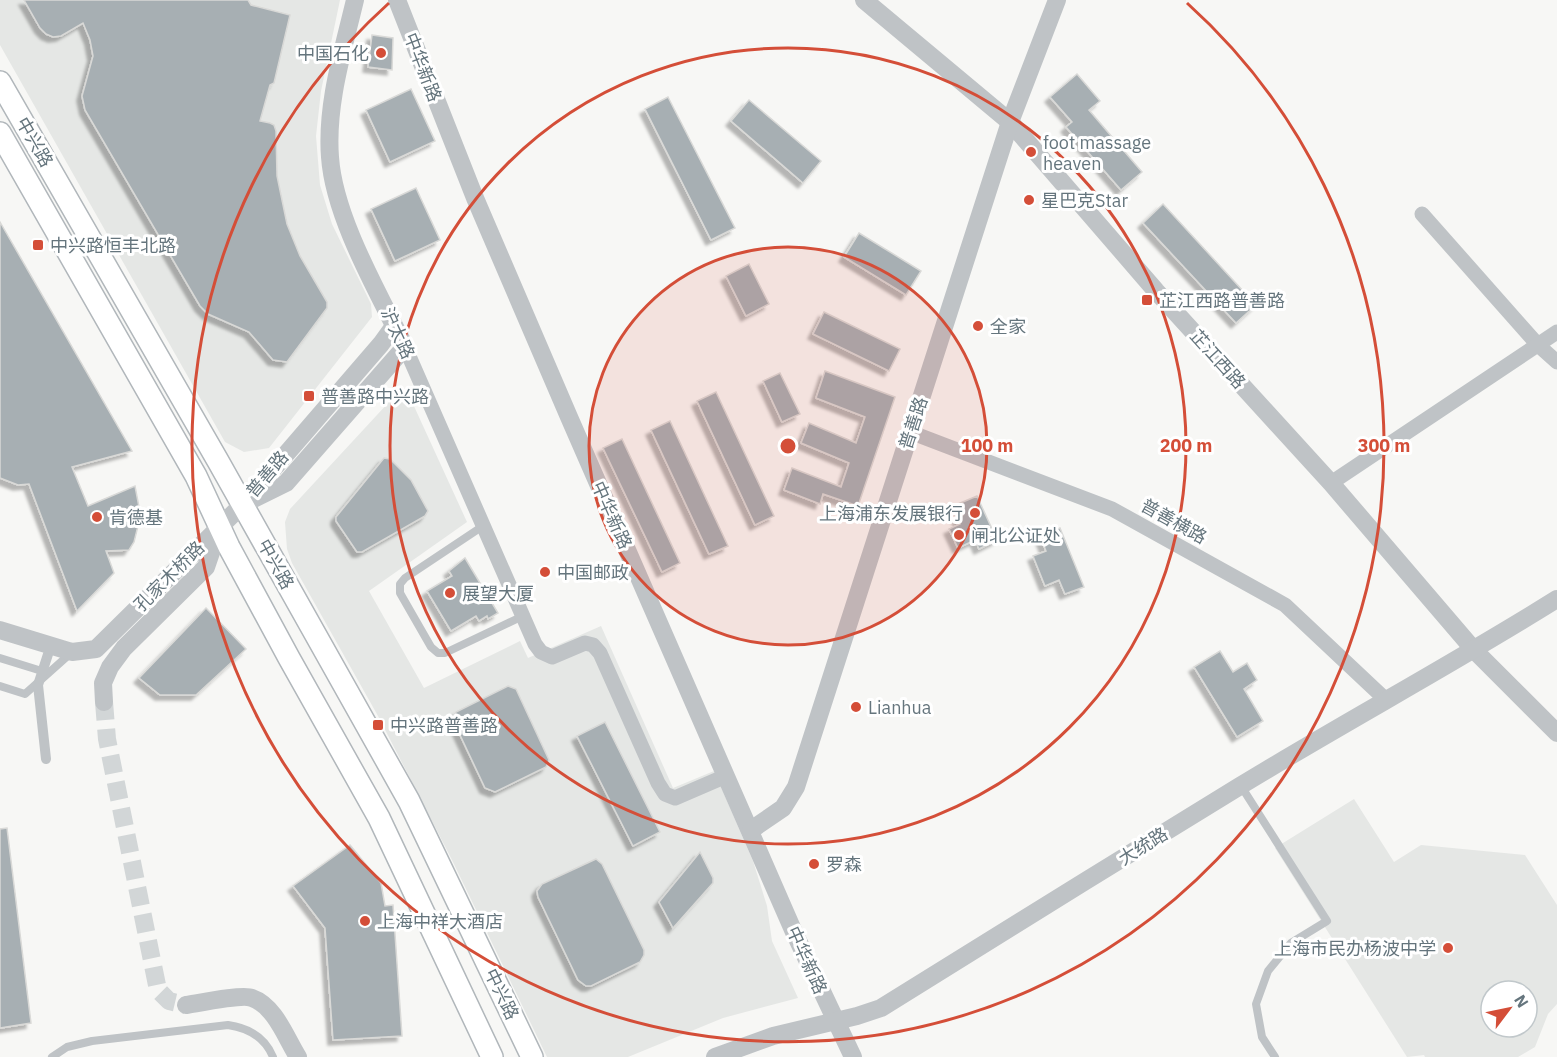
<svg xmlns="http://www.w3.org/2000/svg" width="1557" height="1057" font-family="'IBM Plex Sans','Noto Sans SC',sans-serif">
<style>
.built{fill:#e5e7e5;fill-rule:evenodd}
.building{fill:#a7afb3;stroke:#d9d9d7;stroke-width:1.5;filter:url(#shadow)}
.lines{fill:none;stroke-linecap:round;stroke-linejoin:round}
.tertiary-tunnel{stroke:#d2d6d7;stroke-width:18;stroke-dasharray:18 9;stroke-linecap:butt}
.secondary-casing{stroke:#b1b7bb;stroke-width:24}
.service{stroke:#bfc3c6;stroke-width:8}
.pedestrian{stroke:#bfc3c6;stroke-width:10}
.minor{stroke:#bfc3c6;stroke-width:15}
.tertiary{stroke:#bfc3c6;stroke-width:18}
.secondary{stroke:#fff;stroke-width:21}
.ring{fill:none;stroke:#d44e38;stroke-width:3}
.poi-dot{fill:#d44e38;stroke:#fff;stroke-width:2}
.labels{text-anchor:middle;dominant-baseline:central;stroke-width:6;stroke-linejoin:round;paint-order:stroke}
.poi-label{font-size:18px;fill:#65757d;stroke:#fff;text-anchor:start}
.street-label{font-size:18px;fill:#65757d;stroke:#fff}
.centre{fill:#d44e38;stroke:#fff;stroke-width:3}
.ring-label{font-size:18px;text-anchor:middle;font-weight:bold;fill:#d44e38;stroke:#fff;stroke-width:6;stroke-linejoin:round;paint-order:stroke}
</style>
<defs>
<filter id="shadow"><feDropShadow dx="-5" dy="5" stdDeviation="1.5" flood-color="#0004"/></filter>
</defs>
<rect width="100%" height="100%" fill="#f7f7f5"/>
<g class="built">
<polygon points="0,0 340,0 321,91 316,136 320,185 332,224 371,304 372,317 269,448 244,452 225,442 0,45"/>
<polygon points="405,397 413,404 467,522 369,591 424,688 520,641 528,658 601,626 673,788 714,771 753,861 767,906 772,941 798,998 723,1018 628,1057 547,1057 452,860 378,716 292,563 287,549 285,522 290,509 389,402 397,398"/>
<path d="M1354,799L1394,862L1421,845L1525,855L1557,905V1004L1548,1014L1535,1047L1518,1057H1425L1424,1055L1407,1057L1275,848ZM1491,991H1527V1027H1491Z"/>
</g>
<g class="building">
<polygon points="24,0 248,0 251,5 290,15 274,83 270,85 260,121 270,123 274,125 276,131 277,176 287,224 300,256 327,302 327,308 287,362 273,360 249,332 208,314 200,306 85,110 82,96 93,56 90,40 83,23 61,36 53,37 46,34 40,28"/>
<polygon points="372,35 393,38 392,70 368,67"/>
<polygon points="1077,74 1100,101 1089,110 1142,172 1121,190 1066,127 1072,122 1050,97"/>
<polygon points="411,89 435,141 390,162 366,110"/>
<polygon points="668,97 735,228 711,240 645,109"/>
<polygon points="749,100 821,161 803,183 731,121"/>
<polygon points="416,188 440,240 395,261 371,209"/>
<polygon points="1163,204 1256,305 1236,323 1143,223"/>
<polygon points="0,222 132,451 72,467 88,506 135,486 139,507 139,522 134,542 129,550 106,551 114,573 77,611 29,484 18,485 0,478"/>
<polygon points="859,233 921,271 906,295 844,257"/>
<polygon points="749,264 769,304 746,316 726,276"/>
<polygon points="824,312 900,349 889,371 813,334"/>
<polygon points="825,371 895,397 858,506 823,494 820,504 784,490 792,468 841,487 849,463 801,443 809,423 856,443 865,417 816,398"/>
<polygon points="780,373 800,414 782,422 763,381"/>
<polygon points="716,392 774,516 755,525 697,401"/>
<polygon points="670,421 728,546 709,554 651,430"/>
<polygon points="622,439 680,563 662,572 603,448"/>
<polygon points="384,458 390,459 411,480 428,511 425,516 362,552 357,552 336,521 336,517"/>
<polygon points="977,496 997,540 979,549 975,540 958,548 949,529 960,524 957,518 963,515 958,504"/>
<polygon points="1060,528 1084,587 1065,594 1059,580 1045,586 1033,556 1046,551 1040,536"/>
<polygon points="465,558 498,613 488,619 487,616 479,621 476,616 451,631 427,591 452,576 449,571"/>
<polygon points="206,608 246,649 196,695 160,695 139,678"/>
<polygon points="1220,651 1233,672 1247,663 1257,680 1244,689 1263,721 1237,737 1194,667"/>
<polygon points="508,686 516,689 549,760 546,767 495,792 485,788 452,718 456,712"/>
<polygon points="605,722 660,832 633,846 577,736"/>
<polygon points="7,828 31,1023 0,1028 0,829"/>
<polygon points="350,845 381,883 385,906 393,905 402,1036 333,1040 325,928 293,886"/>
<polygon points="700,852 713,878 713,883 673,928 659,902"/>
<polygon points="596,859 602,864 644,950 644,955 640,962 591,986 586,986 578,980 538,897 537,891 542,884"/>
</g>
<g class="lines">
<polyline class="tertiary-tunnel" points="104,702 107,739 158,990 169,1001 186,1005"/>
<g class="secondary-casing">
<g id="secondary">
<polyline points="0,82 218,461 409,801 532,1057"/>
<polyline points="0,133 196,476 229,547 289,658 379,818 492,1057"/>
</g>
</g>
<g class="service">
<polyline points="483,526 405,578 400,584 400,593 431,647 438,653 445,653 523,616"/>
<polyline points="0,658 45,672"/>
<polyline points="0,686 25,694 71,653"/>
<polyline points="1241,786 1327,921 1291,943 1268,971 1256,1004 1262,1037 1275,1057"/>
<path d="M52,1057L67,1047L92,1041L228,1025C249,1028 265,1037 273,1057"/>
</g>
<polyline class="pedestrian" points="46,759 38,685 51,645"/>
<g class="minor">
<polyline points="1422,214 1538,345 1557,362"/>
<polyline points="405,347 535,644 541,652 552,657 585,643 593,645 600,653 658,783 665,794 675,798 726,776"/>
<polyline points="910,432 1112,509 1285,605 1385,699"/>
<polyline points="1331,483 1557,332"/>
</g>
<g class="tertiary">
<polyline points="397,0 475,198 569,417 793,930 853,1057"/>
<polyline points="864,0 1010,122 1156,291 1331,483 1474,650 1557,733"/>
<path d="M243,504L286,483L405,347C378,292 334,217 330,157C326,104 343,51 355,0"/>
<polyline points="0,630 72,652 96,649 243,504 381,344 394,326"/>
<polyline points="104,702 103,683 110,667 124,648 206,567 219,529"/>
<polyline points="751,830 783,808 796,787 1010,122 1057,0"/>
<path d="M186,1005C199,1003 243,994 252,998C275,1006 286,1038 298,1057"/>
<path d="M715,1057L773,1036L857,1016L881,1008C1000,934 1120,859 1240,786C1345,722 1453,664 1557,599"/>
</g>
<use href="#secondary" class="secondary"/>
</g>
<circle cx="788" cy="446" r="199" fill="#d44e38" fill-opacity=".12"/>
<g class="ring">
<circle cx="788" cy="446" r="199"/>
<circle cx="788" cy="446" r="398"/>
<path d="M1187 3A596 596 0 1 1 389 3"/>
</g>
<g class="poi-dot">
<circle cx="381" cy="53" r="6"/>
<circle cx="1031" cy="152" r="6"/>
<circle cx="1029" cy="200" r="6"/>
<rect x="32" y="239" width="12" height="12" rx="3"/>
<rect x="1141" y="294" width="12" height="12" rx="3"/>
<circle cx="978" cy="326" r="6"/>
<rect x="303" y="390" width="12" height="12" rx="3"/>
<circle cx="975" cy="513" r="6"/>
<circle cx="97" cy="517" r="6"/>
<circle cx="959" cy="535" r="6"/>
<circle cx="545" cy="572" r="6"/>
<circle cx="450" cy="593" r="6"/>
<circle cx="856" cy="707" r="6"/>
<rect x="372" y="719" width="12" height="12" rx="3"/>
<circle cx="814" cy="864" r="6"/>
<circle cx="365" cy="921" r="6"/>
<circle cx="1448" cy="948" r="6"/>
</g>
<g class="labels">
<g class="poi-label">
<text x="369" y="53" text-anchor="end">中国石化</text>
<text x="1043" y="142">foot massage<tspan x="1043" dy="21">heaven</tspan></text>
<text x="1041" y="200">星巴克Star</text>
<text x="50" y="245">中兴路恒丰北路</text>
<text x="1159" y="300">芷江西路普善路</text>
<text x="990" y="326">全家</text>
<text x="321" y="396">普善路中兴路</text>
<text x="963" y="513" text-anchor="end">上海浦东发展银行</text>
<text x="109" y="517">肯德基</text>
<text x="971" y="535">闸北公证处</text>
<text x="557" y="572">中国邮政</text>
<text x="462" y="593">展望大厦</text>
<text x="868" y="707">Lianhua</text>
<text x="390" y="725">中兴路普善路</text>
<text x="826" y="864">罗森</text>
<text x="377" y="921">上海中祥大酒店</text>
<text x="1436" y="948" text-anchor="end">上海市民办杨波中学</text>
</g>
<g class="street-label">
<text transform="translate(423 67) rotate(69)">中华新路</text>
<text transform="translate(35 142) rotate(60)">中兴路</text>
<text transform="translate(398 333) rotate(65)">沪太路</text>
<text transform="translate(1218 359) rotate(48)">芷江西路</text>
<text transform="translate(913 423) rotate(-72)">普善路</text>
<text transform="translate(267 474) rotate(-50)">普善路</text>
<text transform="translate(612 515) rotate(66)">中华新路</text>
<text transform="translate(1174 521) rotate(29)">普善横路</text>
<text transform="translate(276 564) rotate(61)">中兴路</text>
<text transform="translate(169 576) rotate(-45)">孔家木桥路</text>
<text transform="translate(1143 846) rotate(-32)">大统路</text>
<text transform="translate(807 960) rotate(66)">中华新路</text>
<text transform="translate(502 994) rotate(64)">中兴路</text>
</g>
</g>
<circle cx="788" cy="446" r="9" class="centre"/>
<g class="ring-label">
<text x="987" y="452">100 m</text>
<text x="1186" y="452">200 m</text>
<text x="1384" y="452">300 m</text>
</g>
<g transform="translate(1509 1009) rotate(58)"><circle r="28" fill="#ffffff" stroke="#c1c8cb" stroke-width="1.5"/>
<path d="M0-4.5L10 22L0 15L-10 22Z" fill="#d44e38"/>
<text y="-9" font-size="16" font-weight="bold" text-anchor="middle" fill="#65757d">N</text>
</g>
</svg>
